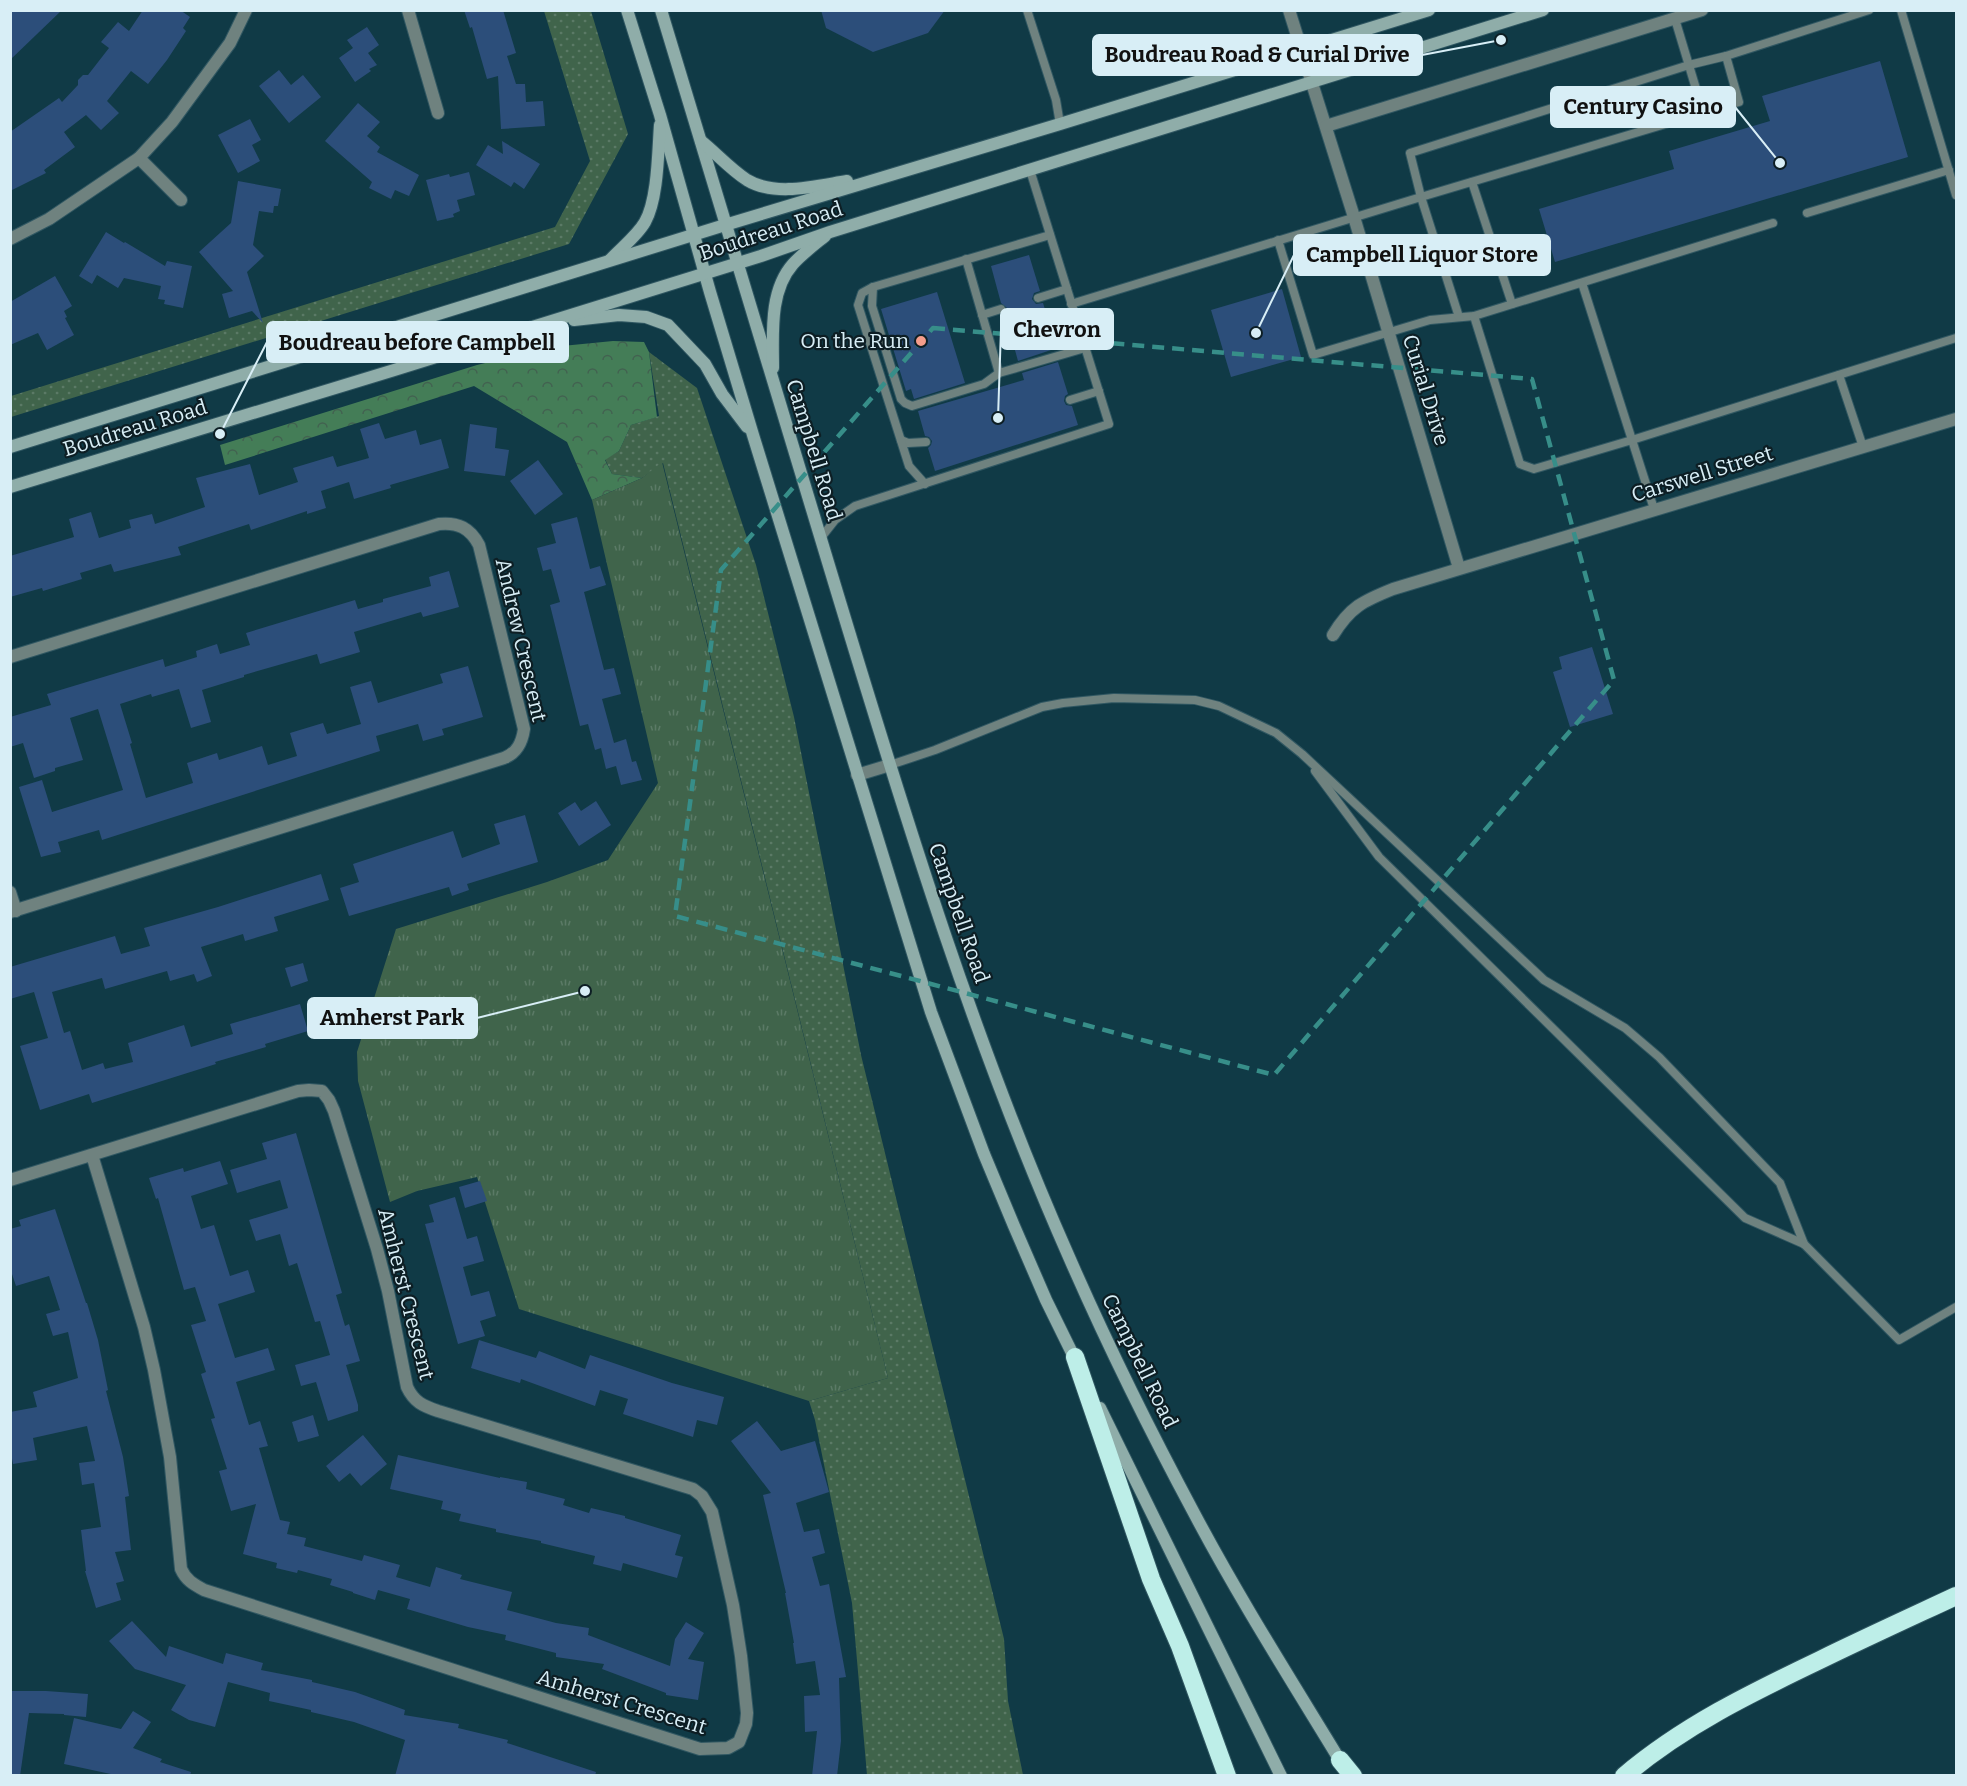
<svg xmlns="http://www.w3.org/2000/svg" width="1967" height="1786" font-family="Bitter,serif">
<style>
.grass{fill:url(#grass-dots)}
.forest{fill:url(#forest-crowns)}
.park{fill:url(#park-tufts)}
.building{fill:#2c4e7a}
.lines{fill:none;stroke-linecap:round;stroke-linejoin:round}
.service-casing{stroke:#305762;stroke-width:10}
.minor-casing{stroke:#305762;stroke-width:14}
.secondary-casing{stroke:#305762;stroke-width:14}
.motorway-casing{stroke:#305762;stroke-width:20}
.service{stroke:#6f827f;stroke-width:8}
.minor{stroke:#6f827f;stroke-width:12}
.secondary{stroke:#8fada9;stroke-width:12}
.motorway{stroke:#bdeee8;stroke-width:18}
.marked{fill:none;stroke:#378e89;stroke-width:4.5;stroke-dasharray:12 8;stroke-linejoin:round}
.poi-dot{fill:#f49d8b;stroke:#0d1e24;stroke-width:2}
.labels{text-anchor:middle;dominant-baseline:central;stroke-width:4.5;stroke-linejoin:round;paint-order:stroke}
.street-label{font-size:21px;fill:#d8eef6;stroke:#0d1e24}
.poi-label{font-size:21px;fill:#d8eef6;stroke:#0d1e24;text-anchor:end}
.leader{fill:none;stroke:#d8eef6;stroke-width:2}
.callout-dot{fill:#d8eef6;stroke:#0d1e24;stroke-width:2}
.callout{fill:#d8eef6;stroke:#d8eef6;stroke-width:2}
.callout-label{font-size:22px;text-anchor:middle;font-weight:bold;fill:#111}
</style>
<defs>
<pattern id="grass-dots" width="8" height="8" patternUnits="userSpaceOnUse" patternTransform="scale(1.5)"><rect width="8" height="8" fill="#40644b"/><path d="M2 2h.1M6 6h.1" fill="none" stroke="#5b7a66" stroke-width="1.8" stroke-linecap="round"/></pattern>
<pattern id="forest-crowns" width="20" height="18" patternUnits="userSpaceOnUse" patternTransform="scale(1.5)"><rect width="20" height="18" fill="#447d57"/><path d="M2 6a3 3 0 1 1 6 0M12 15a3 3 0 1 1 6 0" fill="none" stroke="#426250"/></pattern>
<pattern id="park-tufts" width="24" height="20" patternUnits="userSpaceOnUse" patternTransform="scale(1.5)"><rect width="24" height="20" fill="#40644b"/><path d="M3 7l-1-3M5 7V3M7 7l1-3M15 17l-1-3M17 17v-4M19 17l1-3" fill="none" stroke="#5b7a66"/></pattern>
</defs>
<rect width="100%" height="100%" fill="#103a46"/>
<g class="grass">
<polygon points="544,11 591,11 628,134 569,244 11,417 11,396 555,227 590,161"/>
<polygon points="649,352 697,388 756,565 794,717 861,1055 1004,1639 1008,1701 1023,1775 867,1775 852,1603 815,1420 809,1401 888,1378 663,463 642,478 612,474 605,459 619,451 631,425 659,416"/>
</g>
<polygon class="forest" points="613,341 644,342 649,352 657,417 631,425 619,451 605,460 612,474 642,478 592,500 567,442 474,386 225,465 220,445 477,365 552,347"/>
<polygon class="park" points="662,462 888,1378 809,1401 519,1309 477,1177 417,1191 390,1202 358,1081 357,1052 396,929 547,882 608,860 658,783 592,500 642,478"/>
<g class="building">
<polygon points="10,10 62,10 10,60"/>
<polygon points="143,10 180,10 190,17 183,28 186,31 167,60 148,84 131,71 107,101 119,113 101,130 86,115 64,132 75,147 44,170 46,173 10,191 10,132 59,98 62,102 78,85 78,80 83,75 88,75 109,48 101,42 118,22 129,31"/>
<polygon points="464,10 503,10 516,53 507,56 516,84 525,84 526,102 543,101 545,126 501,129 498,76 487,79 472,27 470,28"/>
<polygon points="821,10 945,10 928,33 873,52 826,28"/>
<polygon points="367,27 379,45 368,53 377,65 369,69 371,71 355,82 339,58 353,48 347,40"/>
<polygon points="1880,61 1908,157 1555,262 1539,209 1674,169 1669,151 1770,121 1762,96"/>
<polygon points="279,70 291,85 303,75 321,97 289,123 259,86"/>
<polygon points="358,103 380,122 367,136 380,147 377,152 419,175 409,196 395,190 391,199 369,188 372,182 325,141"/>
<polygon points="250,119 261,140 252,145 260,161 238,173 218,135"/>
<polygon points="502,141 540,164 524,189 514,182 511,187 476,165 488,145 503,154"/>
<polygon points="469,172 475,195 457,200 460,211 453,214 454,217 437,221 426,180 449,174 450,177"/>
<polygon points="238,181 281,189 278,206 274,206 273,213 259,211 253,245 264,256 247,272 263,323 252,311 229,318 222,294 233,291 199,252 231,223"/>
<polygon points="106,232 124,243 125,242 165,266 167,261 192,266 183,308 164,304 165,300 158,299 161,286 124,278 118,288 97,275 92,284 79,276"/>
<polygon points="1029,255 1040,291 1034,293 1032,299 1036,304 1043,303 1057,348 1018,361 1005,314 1007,308 1001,303 991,266"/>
<polygon points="55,276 72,306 64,311 67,317 65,318 74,335 47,350 38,333 10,345 10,302"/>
<polygon points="1282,289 1301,357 1231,377 1211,310"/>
<polygon points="937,292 965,383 914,399 911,389 906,391 881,309"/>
<polygon points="1058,362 1068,394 1065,396 1064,401 1066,405 1072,406 1078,425 935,471 928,448 931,445 932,441 929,437 925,436 918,411 1024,380 1022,373"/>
<polygon points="379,423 385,439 416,430 420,445 441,439 449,468 390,485 391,488 354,499 349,482 321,491 326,508 307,514 307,511 251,530 249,524 178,547 181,555 114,572 111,564 80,573 82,579 43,591 42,588 10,597 10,556 74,537 69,519 91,512 99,538 131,528 129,520 152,514 155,524 205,507 196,478 250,464 259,495 298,482 293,468 333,456 337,467 369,458 360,429"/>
<polygon points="470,424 497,428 495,448 509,450 505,476 464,471"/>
<polygon points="538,460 563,494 535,515 510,481"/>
<polygon points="577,517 590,569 600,566 606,585 584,592 604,670 614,668 621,694 602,699 614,743 626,739 632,762 636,761 642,780 621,785 616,766 606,769 601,748 595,750 588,724 580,726 550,605 560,602 551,569 543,571 537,548 556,543 551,524"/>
<polygon points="449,571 459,607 423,617 421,612 354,632 360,652 320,664 317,654 244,675 244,677 202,690 211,722 191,728 179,689 152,697 151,694 120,704 132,743 130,744 146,798 193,783 187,763 217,753 219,760 262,746 268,765 297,756 290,733 323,723 327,734 361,724 350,687 371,681 378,703 443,683 440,674 468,666 483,717 442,729 444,735 423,741 418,724 376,736 380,751 102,840 99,830 58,842 61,852 41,857 19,787 42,780 52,812 123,790 98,709 70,718 83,760 55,768 55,771 34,778 23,743 10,747 10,717 51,705 47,694 163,659 165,667 197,657 196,651 217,644 220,654 250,645 246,633 355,600 358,609 383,602 383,599 431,586 429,577"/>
<polygon points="1592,647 1613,714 1570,727 1553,672 1562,669 1559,657"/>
<polygon points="596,801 611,825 579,846 558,813 575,802 581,811"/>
<polygon points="525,815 538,862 467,884 469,890 452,896 449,887 349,916 340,888 359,882 353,864 453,831 462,858 500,844 494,824"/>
<polygon points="321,874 329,900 274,917 278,931 245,941 243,934 201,947 212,976 197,982 194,974 170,981 167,971 105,989 102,978 52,992 64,1033 70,1031 82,1070 103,1063 105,1069 133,1062 128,1043 184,1025 191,1047 233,1034 230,1024 300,1004 308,1031 265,1044 266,1047 215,1062 216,1064 92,1103 89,1094 40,1110 20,1046 48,1038 34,992 10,999 10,967 115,936 121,954 150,946 144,928 218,907"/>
<polygon points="303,963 308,981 291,987 285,968"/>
<polygon points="328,997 366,1000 363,1032 325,1028"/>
<polygon points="296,1133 342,1293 336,1295 345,1326 349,1324 360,1361 346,1365 358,1405 358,1411 328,1421 316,1382 301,1386 295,1365 330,1355 320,1321 315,1322 297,1263 289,1266 280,1234 256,1241 249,1220 288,1208 280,1180 237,1193 230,1170 267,1159 262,1143"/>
<polygon points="220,1161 228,1184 191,1196 201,1229 214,1225 230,1276 248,1270 255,1292 218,1304 235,1358 268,1348 275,1370 236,1382 249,1425 260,1421 268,1446 259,1448 280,1520 290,1522 287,1534 306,1538 304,1546 362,1561 364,1555 400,1565 396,1577 430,1587 436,1567 462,1575 460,1579 512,1592 507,1610 556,1623 589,1628 588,1635 670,1666 675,1639 686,1622 704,1633 688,1659 704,1662 698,1700 666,1695 666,1693 602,1669 604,1664 556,1657 556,1653 505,1640 506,1635 468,1627 407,1609 410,1599 378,1590 375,1600 353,1593 353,1592 330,1585 332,1579 298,1570 297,1573 276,1568 277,1563 243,1554 256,1504 231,1511 219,1471 227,1469 211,1419 215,1418 201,1374 206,1372 191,1325 206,1321 195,1287 184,1290 158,1198 156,1199 149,1178 183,1168 184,1172"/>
<polygon points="480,1181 487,1201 465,1208 459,1187"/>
<polygon points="455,1197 467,1239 477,1236 484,1261 463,1267 471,1296 489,1291 496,1316 480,1321 485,1336 458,1344 425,1224 434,1222 429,1205"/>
<polygon points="55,1209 86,1303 87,1303 98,1340 108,1390 106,1391 123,1457 129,1496 125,1497 131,1550 115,1552 124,1581 116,1583 121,1600 96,1608 85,1571 86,1571 81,1530 101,1527 94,1483 82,1485 79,1463 95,1461 87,1426 33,1438 37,1460 13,1464 10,1448 10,1412 37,1407 33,1392 78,1378 68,1332 53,1336 46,1314 60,1310 49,1276 16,1286 10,1268 10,1229 21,1226 19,1220"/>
<polygon points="479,1340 536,1358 539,1351 585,1369 590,1355 672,1383 724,1397 717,1425 697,1420 693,1437 623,1414 628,1399 600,1390 595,1406 521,1379 520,1383 471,1368"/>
<polygon points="313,1415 319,1436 298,1442 292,1422"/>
<polygon points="757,1421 781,1451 815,1441 829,1492 796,1503 804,1532 819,1529 825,1553 812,1557 820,1586 829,1584 846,1677 839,1678 841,1741 837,1776 812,1776 817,1731 805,1732 804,1696 820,1695 815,1661 796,1664 793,1643 794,1643 785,1593 786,1593 763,1495 771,1493 731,1441"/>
<polygon points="363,1435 387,1464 361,1486 350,1473 339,1482 326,1466"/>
<polygon points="398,1455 500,1478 500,1477 527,1482 526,1489 565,1499 563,1505 589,1513 591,1508 625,1516 625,1518 681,1535 675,1555 683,1557 677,1578 623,1563 621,1571 593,1564 595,1556 541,1543 541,1541 496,1532 496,1529 459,1521 461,1514 441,1509 443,1501 390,1489"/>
<polygon points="132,1621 166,1657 169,1646 223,1664 226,1653 263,1663 261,1670 312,1680 312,1682 355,1692 405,1710 404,1715 459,1724 458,1728 508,1740 507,1743 596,1772 595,1776 395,1776 405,1740 354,1722 311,1712 311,1710 269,1701 270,1693 228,1682 215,1727 189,1720 171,1710 186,1685 135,1669 109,1641"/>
<polygon points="10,1691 46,1691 88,1694 86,1717 64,1715 64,1714 29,1713 20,1776 10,1776"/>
<polygon points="133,1711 151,1722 133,1748 162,1759 160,1762 191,1772 190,1776 120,1776 64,1764 74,1718 121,1729"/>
</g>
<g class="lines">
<g class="service-casing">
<g id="service">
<polyline points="1027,10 1056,100 1060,124"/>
<polyline points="1901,10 1956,195"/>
<polyline points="1675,19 1703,112"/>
<polyline points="1472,182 1512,304"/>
<polyline points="1807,213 1949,170"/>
<polyline points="1278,240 1313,355 1430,320 1474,316 1773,223"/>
<polyline points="966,259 999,373 1085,348"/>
<polyline points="1582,283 1654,509"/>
<polyline points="873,287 872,306 901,399 905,403 912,406 984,384 999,373"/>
<polyline points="1038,298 1067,289"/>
<polyline points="1071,304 1421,197 1410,153 1689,65 1726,56"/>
<polyline points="982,315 1001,309"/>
<polyline points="1474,316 1520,464 1534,469 1632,440 1956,338"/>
<polyline points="1459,317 1421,197 1739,102 1726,56 1869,10"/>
<polyline points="1839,375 1863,447"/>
<polyline points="1070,400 1099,391"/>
<polyline points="901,440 908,443 926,442"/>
<polyline points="925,484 909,466 858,305 862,293 873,287 1050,235"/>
<polyline points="820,539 835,520 855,506 1109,424 1030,170"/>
<polyline points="890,765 935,750 1042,707 1063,703 1114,698 1195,700 1219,706 1276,733 1302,754 1544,980 1625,1028 1659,1057 1780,1183 1804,1244"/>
<polyline points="1315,771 1379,857 1745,1218 1804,1244 1899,1340 1956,1307"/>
</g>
</g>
<g class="minor-casing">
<g id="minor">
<polyline points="408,10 438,113"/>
<polyline points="1289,10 1354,217 1459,568"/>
<polyline points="1326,126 1702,10"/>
<polyline points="139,158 181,200"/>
<polyline points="10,239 49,219 139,158 172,122 230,43 246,10"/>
<path d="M1333,635C1350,607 1363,601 1393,589L1956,419"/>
<path d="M10,657L439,524C458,522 470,528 479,545L524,729C522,743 517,753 504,758L10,912"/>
<polyline points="857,775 890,765"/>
<polyline points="10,892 16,911"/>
<path d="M10,1180L298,1091L309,1090L322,1091L329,1100L334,1111L377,1249L388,1291L407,1387C414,1402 423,1406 438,1411L693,1489L702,1496L712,1512L733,1605L741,1656L747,1713L746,1724L739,1742L728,1748L700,1749L204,1590C193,1584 186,1580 181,1569L170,1457L154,1370L144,1327L92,1155"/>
</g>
</g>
<g class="secondary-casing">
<g id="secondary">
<polyline points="627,10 660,115 710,292 753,435 931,1012 984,1154 1014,1226 1046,1300 1077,1363"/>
<path d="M661,10C720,208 780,405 840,602C907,823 975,1045 1069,1257C1107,1344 1149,1429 1194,1513C1240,1600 1293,1683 1344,1767"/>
<path d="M701,141C716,153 730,169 747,180C775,197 816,186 847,181"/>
<path d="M610,260C621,248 637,236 645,222C658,199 658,152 660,125"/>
<polyline points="574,320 619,315 646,317 668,325 705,364 722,394 747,427"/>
<path d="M773,368C773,334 769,291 793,264C802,254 814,245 825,236"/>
<polyline points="10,447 725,225 1060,124 1429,10"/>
<polyline points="10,487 391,371 761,256 830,232 1543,10"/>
<polyline points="1100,1408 1281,1776"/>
</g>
</g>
<g class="motorway-casing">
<g id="motorway">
<polyline points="1075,1357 1151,1579 1180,1646 1227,1776"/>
<polyline points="1340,1760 1353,1776"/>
<path d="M1624,1776C1683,1726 1751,1693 1820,1660C1865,1638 1911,1617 1956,1596"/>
</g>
</g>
<use href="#service" class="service"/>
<use href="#minor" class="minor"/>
<use href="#secondary" class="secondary"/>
<use href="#motorway" class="motorway"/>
</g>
<path class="marked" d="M933,328L1532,379L1614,680L1274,1075L675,916L721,570Z"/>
<circle class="poi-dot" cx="921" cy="341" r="6"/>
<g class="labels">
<g class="street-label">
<text transform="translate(771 231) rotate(-18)">Boudreau Road</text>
<text transform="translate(1426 390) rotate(73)">Curial Drive</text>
<text transform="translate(135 428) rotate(-17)">Boudreau Road</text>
<text transform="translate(814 450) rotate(73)">Campbell Road</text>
<text transform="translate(1702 474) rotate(-17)">Carswell Street</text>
<text transform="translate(521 640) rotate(77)">Andrew Crescent</text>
<text transform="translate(959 913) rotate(71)">Campbell Road</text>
<text transform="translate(406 1294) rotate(76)">Amherst Crescent</text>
<text transform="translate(1140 1361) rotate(64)">Campbell Road</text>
<text transform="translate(622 1702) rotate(17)">Amherst Crescent</text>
</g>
<g class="poi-label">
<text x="909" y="341">On the Run</text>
</g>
</g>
<path class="leader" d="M1501 40L1422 55M1780 163L1735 107M1256 333L1294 255M998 418L1001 329M220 434L267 342M585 991L477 1018"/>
<g class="callout-dot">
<circle cx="1501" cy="40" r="6"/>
<circle cx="1780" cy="163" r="6"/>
<circle cx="1256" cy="333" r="6"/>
<circle cx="998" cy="418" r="6"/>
<circle cx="220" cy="434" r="6"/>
<circle cx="585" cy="991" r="6"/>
</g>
<g class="callout">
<rect x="1093" y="35" width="329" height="40" rx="6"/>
<rect x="1551" y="87" width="184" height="40" rx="6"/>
<rect x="1294" y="235" width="256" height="40" rx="6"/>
<rect x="1001" y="309" width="112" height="40" rx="6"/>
<rect x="267" y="322" width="301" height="40" rx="6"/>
<rect x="308" y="998" width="169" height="40" rx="6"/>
</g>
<g class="callout-label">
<text x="1257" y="62">Boudreau Road &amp; Curial Drive</text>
<text x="1643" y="114">Century Casino</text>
<text x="1422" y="262">Campbell Liquor Store</text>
<text x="1057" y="337">Chevron</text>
<text x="417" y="350">Boudreau before Campbell</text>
<text x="392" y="1025">Amherst Park</text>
</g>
<rect width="1967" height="1786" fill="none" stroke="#d8eef6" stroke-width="24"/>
</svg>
